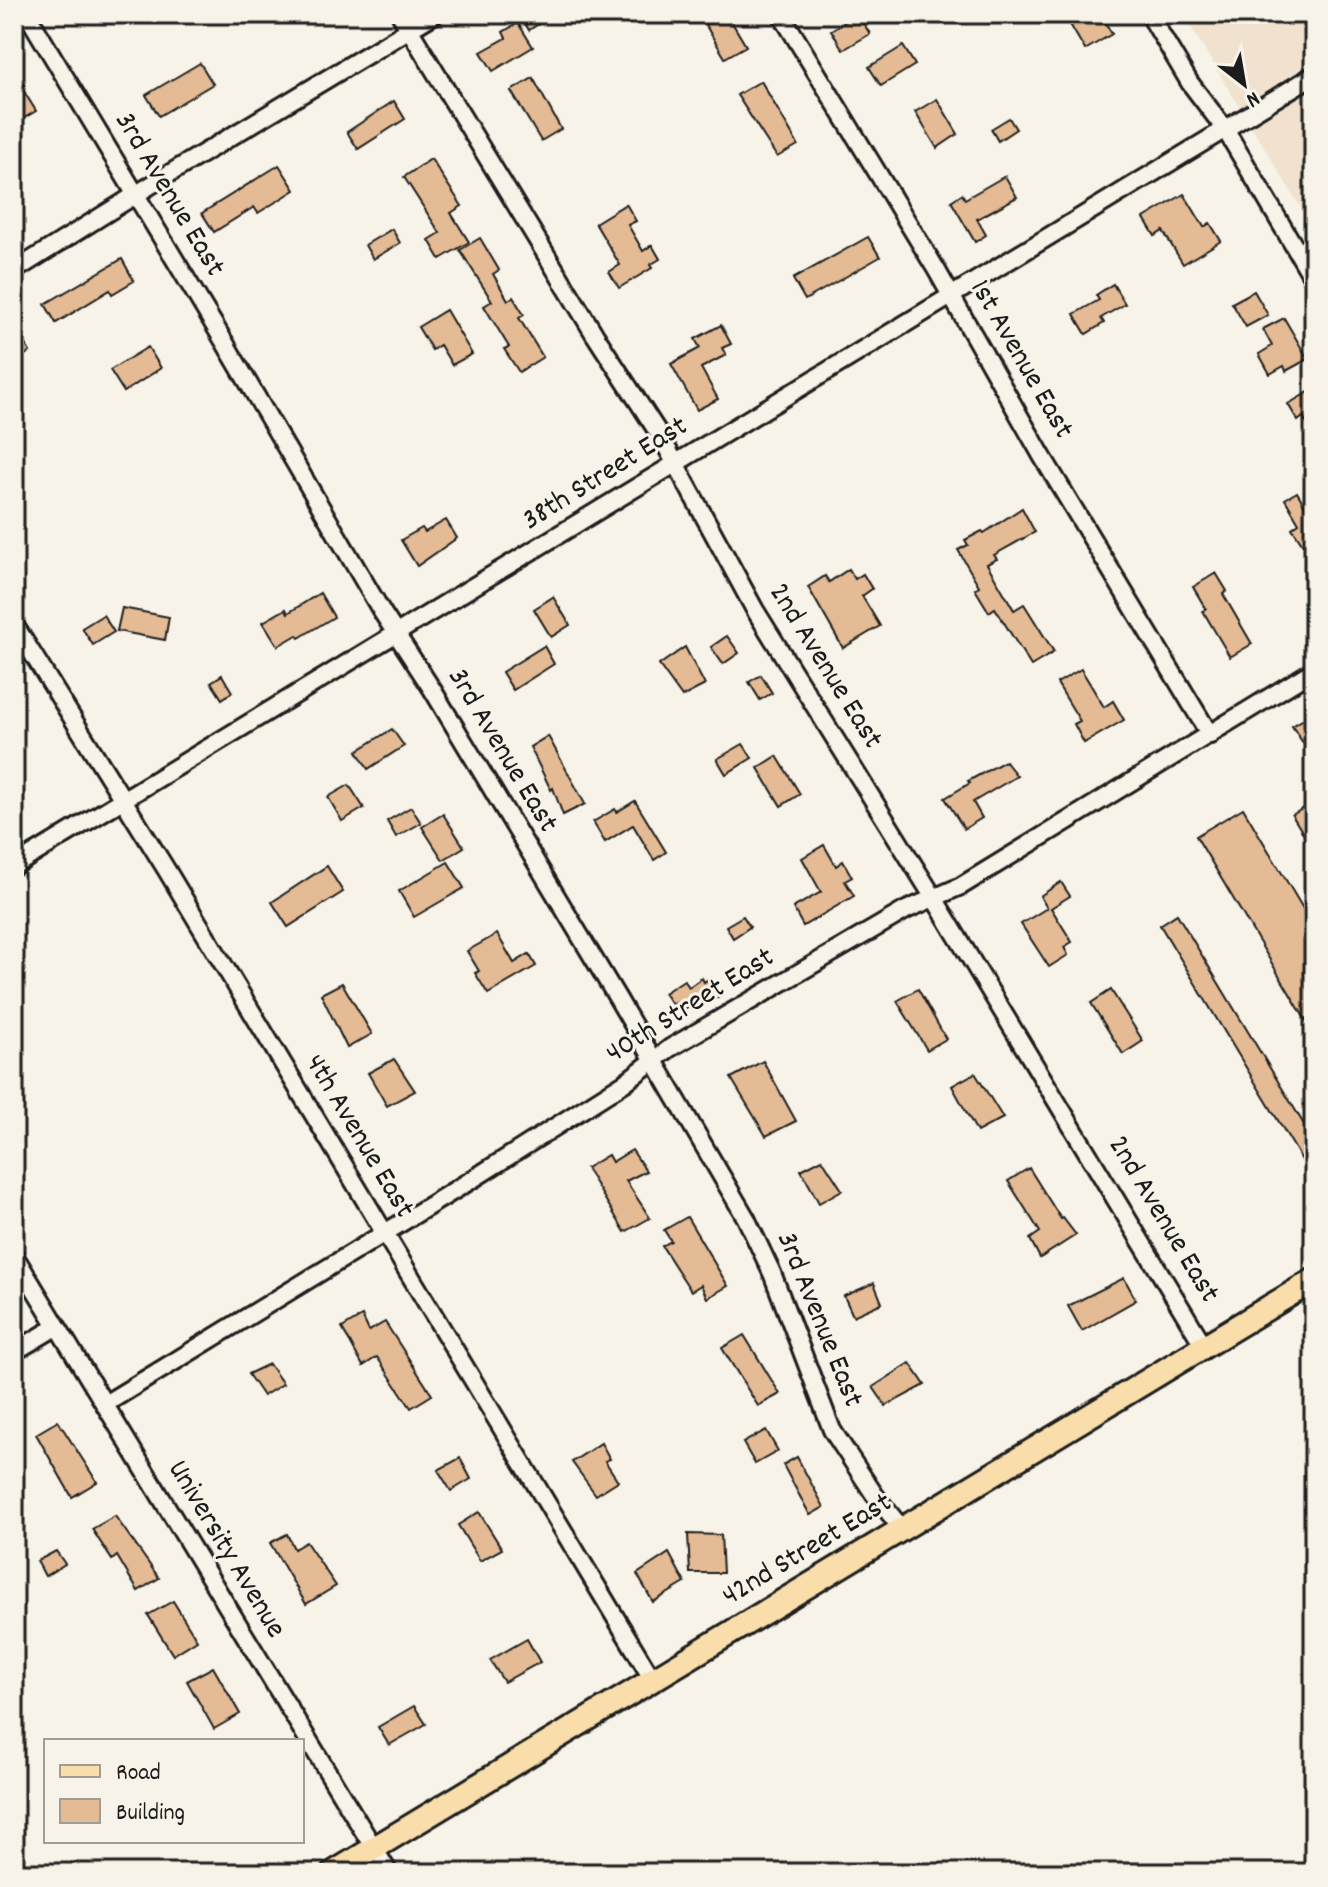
<svg xmlns="http://www.w3.org/2000/svg" width="1328" height="1887" font-family="Dekko,sans-serif">
<style>
.built{fill:#f1e2cf}
.building{fill:#e4bb94;stroke:#1c1c1c;stroke-width:2}
.lines{fill:none;stroke-linecap:round;stroke-linejoin:round}
.minor-casing{stroke:#1c1c1c;stroke-width:22}
.major-casing{stroke:#1c1c1c;stroke-width:28}
.minor{stroke:#f7f3e8;stroke-width:16}
.major{stroke:#f9deab;stroke-width:22}
.labels{text-anchor:middle;dominant-baseline:central;stroke-width:6;stroke-linejoin:round;paint-order:stroke}
.street-label{font-size:30px;fill:#1c1c1c;stroke:#f7f3e8}
</style>
<rect width="100%" height="100%" fill="#f7f3e8"/>
<filter id="ink" filterUnits="userSpaceOnUse"><feTurbulence type="fractalNoise" baseFrequency=".0125" numOctaves="2"/><feDisplacementMap in="SourceGraphic" scale="16" xChannelSelector="R" yChannelSelector="G"/><feConvolveMatrix kernelMatrix="1 2 1 2 8 2 1 2 1" color-interpolation-filters="sRGB"/></filter>
<g filter="url(#ink)">
<polygon class="built" points="1183,14 1314,14 1314,230 1258,137"/>
<g class="building">
<polygon points="519,14 554,14 529,30"/>
<polygon points="699,14 727,14 746,46 725,58"/>
<polygon points="858,14 870,34 843,50 831,30"/>
<polygon points="1064,14 1100,14 1112,34 1085,50"/>
<polygon points="518,23 533,47 493,71 481,52 506,38 503,32"/>
<polygon points="903,46 915,65 881,86 869,67"/>
<polygon points="200,63 213,84 159,116 146,95"/>
<polygon points="533,78 561,129 541,141 511,91"/>
<polygon points="761,81 798,145 777,157 737,95"/>
<polygon points="23,90 36,111 14,124 14,95"/>
<polygon points="937,99 958,134 937,148 915,112"/>
<polygon points="394,101 405,119 358,149 347,132"/>
<polygon points="1009,118 1016,129 998,141 991,129"/>
<polygon points="431,159 462,206 451,213 469,242 440,259 429,240 440,233 404,177"/>
<polygon points="279,165 295,190 258,213 254,207 214,232 202,213"/>
<polygon points="1005,176 1017,197 977,219 986,235 975,242 951,201 962,194 965,199"/>
<polygon points="1184,194 1204,227 1210,223 1221,241 1183,264 1163,231 1155,236 1144,218"/>
<polygon points="626,204 636,221 628,225 643,251 652,245 660,259 650,265 652,268 619,288 609,272 620,265 595,223"/>
<polygon points="392,229 400,243 373,259 365,245"/>
<polygon points="868,237 880,257 805,300 793,279"/>
<polygon points="480,238 499,270 493,274 508,300 513,297 524,315 519,318 543,357 519,372 504,349 509,347 484,306 492,301 460,250"/>
<polygon points="122,259 134,281 112,294 110,290 56,323 45,304"/>
<polygon points="1113,284 1125,304 1101,318 1104,323 1086,334 1074,314 1099,300 1096,295"/>
<polygon points="1254,291 1268,315 1246,327 1232,303"/>
<polygon points="446,310 472,354 452,365 440,345 432,350 418,327"/>
<polygon points="1284,318 1308,359 1286,371 1284,366 1270,374 1259,354 1272,346 1263,329"/>
<polygon points="721,325 731,344 722,348 726,355 701,368 718,399 697,410 671,364 700,348 695,339"/>
<polygon points="14,326 30,352 14,361"/>
<polygon points="148,347 161,368 124,392 110,370"/>
<polygon points="1314,389 1314,436 1303,417 1298,421 1288,404"/>
<polygon points="1297,492 1311,516 1314,514 1314,548 1310,542 1304,546 1292,528 1299,523 1285,499"/>
<polygon points="1022,508 1035,532 994,555 997,559 987,564 1014,610 1024,604 1054,652 1031,666 995,608 989,612 975,589 979,586 958,550 968,545 965,540 982,531 984,533"/>
<polygon points="446,520 457,538 417,566 401,540 422,528 425,532"/>
<polygon points="849,569 855,579 863,574 872,589 862,596 880,626 843,648 808,587 825,576 829,582"/>
<polygon points="1216,573 1227,591 1223,594 1252,644 1230,657 1203,611 1206,609 1193,587"/>
<polygon points="320,593 334,617 299,638 297,635 278,646 263,622 286,609 288,613"/>
<polygon points="553,597 570,625 551,637 534,609"/>
<polygon points="122,608 169,617 165,640 117,631"/>
<polygon points="103,615 114,632 93,645 82,628"/>
<polygon points="727,636 739,653 723,664 711,647"/>
<polygon points="544,646 554,664 513,690 502,672"/>
<polygon points="685,647 705,685 682,697 659,665"/>
<polygon points="1081,669 1104,707 1113,701 1124,720 1084,743 1074,724 1080,721 1057,683"/>
<polygon points="222,675 232,692 222,699 211,682"/>
<polygon points="761,675 772,693 760,700 749,682"/>
<polygon points="1314,713 1314,737 1303,743 1292,726"/>
<polygon points="392,729 404,746 368,769 357,751"/>
<polygon points="548,736 585,804 563,815 553,788 551,790 530,747"/>
<polygon points="743,744 752,758 726,774 717,759"/>
<polygon points="777,756 800,794 781,806 758,768"/>
<polygon points="1005,761 1017,776 973,802 982,818 964,829 945,798 970,783 968,781"/>
<polygon points="349,785 364,808 342,821 328,797"/>
<polygon points="635,801 666,852 654,860 633,825 605,842 593,822 615,809 617,812"/>
<polygon points="1314,802 1314,851 1292,815"/>
<polygon points="411,807 421,823 396,837 387,821"/>
<polygon points="1243,808 1314,927 1314,1034 1196,836"/>
<polygon points="443,814 464,847 443,860 422,827"/>
<polygon points="824,845 836,866 843,861 852,877 845,881 854,896 803,926 793,908 821,892 802,858"/>
<polygon points="448,862 464,888 414,917 399,891"/>
<polygon points="327,866 343,892 288,927 272,902"/>
<polygon points="1061,882 1070,896 1051,908 1072,942 1064,947 1068,955 1049,967 1021,924 1047,908 1040,896"/>
<polygon points="1177,914 1314,1141 1314,1180 1160,925"/>
<polygon points="743,916 750,927 733,938 726,926"/>
<polygon points="497,934 514,963 529,954 536,966 488,994 475,973 479,971 467,951"/>
<polygon points="702,978 704,982 710,978 721,995 710,1002 705,995 682,1011 676,1003 673,1006 664,993 684,980 689,987"/>
<polygon points="342,983 372,1034 347,1048 321,994"/>
<polygon points="918,989 946,1039 927,1050 897,1001"/>
<polygon points="1111,990 1143,1041 1123,1054 1091,1003"/>
<polygon points="394,1059 415,1091 387,1106 368,1073"/>
<polygon points="763,1061 796,1121 766,1136 731,1078"/>
<polygon points="975,1073 1003,1118 977,1132 952,1086"/>
<polygon points="632,1150 646,1171 626,1181 650,1218 625,1232 586,1168 608,1155 612,1162"/>
<polygon points="822,1159 842,1190 819,1203 801,1170"/>
<polygon points="1029,1168 1061,1219 1063,1218 1076,1235 1040,1258 1030,1239 1040,1232 1008,1181"/>
<polygon points="687,1217 728,1286 707,1298 701,1285 691,1291 662,1246 671,1241 664,1230"/>
<polygon points="1124,1278 1136,1300 1082,1331 1068,1306"/>
<polygon points="874,1283 882,1303 853,1316 844,1296"/>
<polygon points="362,1316 369,1331 385,1322 432,1395 411,1408 377,1357 363,1366 342,1328"/>
<polygon points="744,1335 780,1394 758,1406 722,1348"/>
<polygon points="910,1363 925,1385 886,1406 873,1387"/>
<polygon points="269,1364 283,1384 263,1396 248,1374"/>
<polygon points="58,1421 97,1482 72,1497 36,1434"/>
<polygon points="766,1430 778,1451 755,1464 743,1443"/>
<polygon points="601,1443 610,1459 605,1461 618,1481 596,1495 572,1462"/>
<polygon points="797,1457 824,1507 810,1515 783,1465"/>
<polygon points="460,1458 471,1479 451,1491 438,1470"/>
<polygon points="479,1512 502,1549 480,1561 458,1525"/>
<polygon points="115,1516 159,1578 138,1591 117,1556 112,1560 92,1529"/>
<polygon points="287,1534 294,1549 306,1542 336,1586 306,1604 270,1543"/>
<polygon points="688,1534 721,1535 723,1573 690,1573"/>
<polygon points="56,1551 65,1564 45,1576 37,1561"/>
<polygon points="669,1553 685,1583 653,1602 637,1574"/>
<polygon points="173,1601 197,1640 173,1655 148,1615"/>
<polygon points="527,1639 540,1662 504,1682 490,1660"/>
<polygon points="213,1667 240,1714 214,1729 187,1681"/>
<polygon points="414,1706 426,1724 389,1745 378,1727"/>
</g>
<g class="lines">
<g class="minor-casing">
<g id="minor">
<polyline points="27,14 225,343 382,612 432,689 618,999 746,1218 772,1273 832,1430 874,1494 902,1529"/>
<polyline points="400,14 595,335 661,437 755,610 934,898 1204,1346"/>
<polyline points="781,14 936,269 1042,456 1210,735"/>
<polyline points="1149,14 1190,83 1225,129 1314,280"/>
<polyline points="14,271 167,175 435,14"/>
<polyline points="14,624 166,869 653,1680"/>
<polyline points="14,866 1314,75"/>
<polyline points="14,1255 389,1873"/>
<polyline points="14,1352 56,1327"/>
<polyline points="105,1404 473,1179 624,1083 670,1048 906,910 961,886 1314,670"/>
</g>
</g>
<g class="major-casing">
<polyline id="major" points="333,1873 1314,1280"/>
</g>
<use href="#minor" class="minor"/>
<use href="#major" class="major"/>
</g>
</g>
<g class="labels">
<g class="street-label">
<text transform="translate(168 195) rotate(59)">3rd Avenue East</text>
<text transform="translate(1020 360) rotate(60)">1st Avenue East</text>
<text transform="translate(606 475) rotate(-32)">38th Street East</text>
<text transform="translate(824 667) rotate(58)">2nd Avenue East</text>
<text transform="translate(501 751) rotate(59)">3rd Avenue East</text>
<text transform="translate(691 1007) rotate(-32)">40th Street East</text>
<text transform="translate(358 1137) rotate(59)">4th Avenue East</text>
<text transform="translate(1162 1220) rotate(59)">2nd Avenue East</text>
<text transform="translate(818 1320) rotate(68)">3rd Avenue East</text>
<text transform="translate(225 1550) rotate(59)">University Avenue</text>
<text transform="translate(808 1551) rotate(-31)">42nd Street East</text>
</g>
</g>
<rect width="1328" height="1887" fill="none" stroke="#f7f3e8" stroke-width="48"/>
<rect x="24" y="24" width="1280" height="1839" fill="none" stroke="#1c1c1c" stroke-width="3" filter="url(#ink)"/>
<rect x="44" y="1739" width="260" height="104" fill="#f7f3e8" stroke="#9f9d96" stroke-width="2"/>
<rect x="60" y="1765" width="40" height="12" fill="#f9deab" stroke="#9f9d96" stroke-width="2"/>
<text x="116" y="1779" font-size="24" fill="#1c1c1c">Road</text>
<rect x="60" y="1799" width="40" height="24" fill="#e4bb94" stroke="#9f9d96" stroke-width="2"/>
<text x="116" y="1819" font-size="24" fill="#1c1c1c">Building</text>
<g transform="translate(1244 84) rotate(149)" stroke="#f7f3e8" stroke-width="6" paint-order="stroke">
<path d="M0-6L14 30L0 20L-14 30Z" fill="#1c1c1c"/>
<text y="-12" font-size="22" font-weight="bold" text-anchor="middle" fill="#1c1c1c">N</text>
</g>
</svg>
